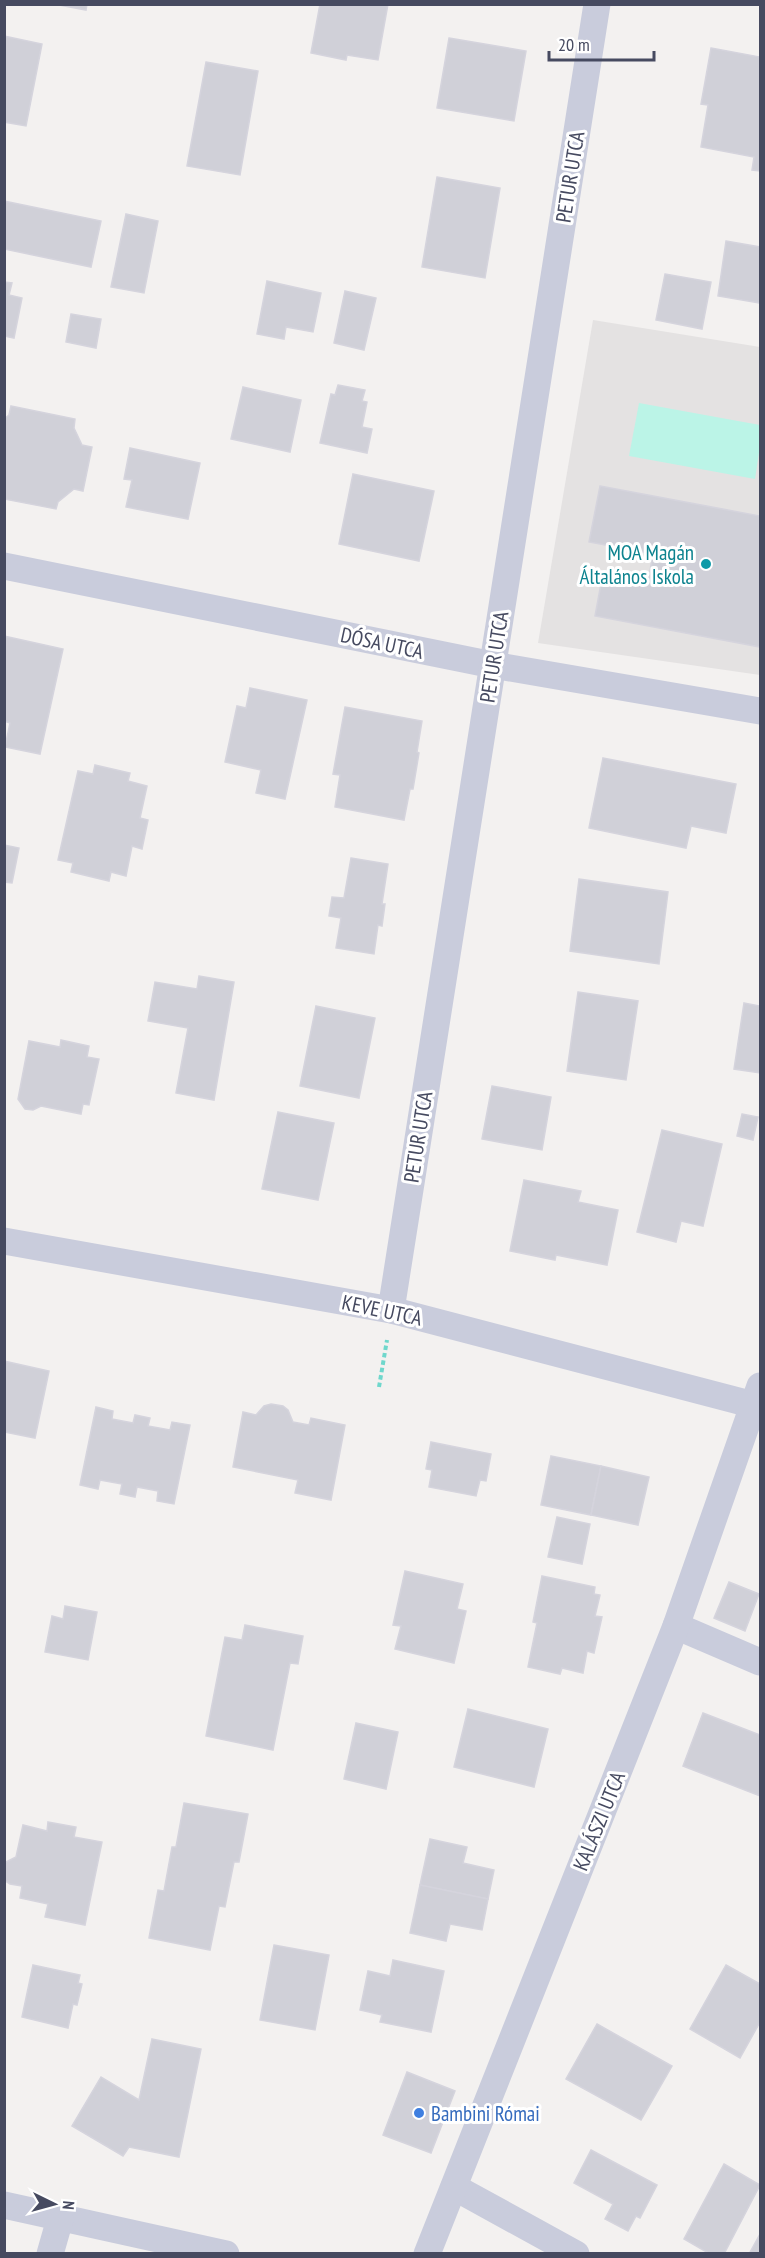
<svg xmlns="http://www.w3.org/2000/svg" width="765" height="2258" font-family="'PT Sans Narrow',sans-serif">
<style>
.education{fill:#e4e2e2}
.green{fill:#bbf4e7}
.building{fill:#d0d0d8;stroke:#d5d4dd;stroke-width:1.5}
.lines{fill:none;stroke-linecap:round;stroke-linejoin:round}
.path{stroke:#6fd7cc;stroke-width:4;stroke-dasharray:4.5 3;stroke-linecap:butt}
.minor{stroke:#c9ccdc;stroke-width:27}
.culture-dot{fill:#0f9aa8;stroke:#fff;stroke-width:2}
.shop-dot{fill:#3f7fe0;stroke:#fff;stroke-width:2}
.labels{text-anchor:middle;dominant-baseline:central;stroke-width:6;stroke-linejoin:round;paint-order:stroke}
.street-label{font-size:21px;fill:#464a60;stroke:#fff}
.culture-label{font-size:21px;fill:#0d838f;stroke:#fff;text-anchor:end}
.shop-label{font-size:21px;fill:#366cbe;stroke:#fff;text-anchor:start}
</style>
<rect width="100%" height="100%" fill="#f3f1f0"/>
<polygon class="education" points="593,320 760,347 760,675 538,643"/>
<polygon class="green" points="639,403 760,425 760,446 755,479 629,456"/>
<g class="building">
<polygon points="54,4 87,4 86,10"/>
<polygon points="320,4 388,4 378,60 347,55 346,60 311,53"/>
<polygon points="4,36 42,44 26,126 4,122"/>
<polygon points="449,38 526,51 514,121 437,108"/>
<polygon points="711,48 760,57 760,171 752,170 754,157 701,147 708,105 701,104"/>
<polygon points="206,62 258,71 240,175 187,166"/>
<polygon points="437,177 500,188 485,278 422,267"/>
<polygon points="4,201 101,221 91,267 4,249"/>
<polygon points="126,214 158,221 144,293 111,287"/>
<polygon points="726,241 760,247 760,303 718,296"/>
<polygon points="665,274 711,282 702,329 656,320"/>
<polygon points="267,281 321,293 313,332 286,327 284,339 257,334"/>
<polygon points="4,282 12,283 9,295 22,298 14,338 4,336"/>
<polygon points="345,291 376,298 364,350 334,343"/>
<polygon points="71,314 101,319 96,348 66,342"/>
<polygon points="338,385 365,390 362,401 367,402 362,427 372,429 367,453 320,443 331,394 335,395"/>
<polygon points="243,387 301,400 290,452 231,439"/>
<polygon points="11,406 75,419 74,428 82,445 92,447 83,491 74,489 58,502 56,509 4,499 4,419 9,415"/>
<polygon points="130,448 200,463 188,519 126,507 132,480 124,479"/>
<polygon points="353,474 434,491 419,561 339,544"/>
<polygon points="600,486 760,516 760,647 595,616 603,573 648,582 653,554 589,542"/>
<polygon points="4,636 63,649 40,754 5,747 10,723 4,721"/>
<polygon points="250,688 307,700 285,799 256,793 261,770 225,762 237,706 246,708"/>
<polygon points="345,707 422,721 417,752 419,753 413,789 410,789 404,820 335,807 340,775 333,774"/>
<polygon points="603,758 736,784 726,833 691,826 686,848 589,828"/>
<polygon points="95,765 130,773 128,781 147,786 140,818 148,820 142,849 132,846 126,876 111,872 109,881 71,872 73,863 58,860 78,771 93,774"/>
<polygon points="4,845 19,848 12,883 4,882"/>
<polygon points="351,858 388,864 382,904 385,904 382,926 378,925 374,954 336,948 341,918 329,916 332,897 344,898"/>
<polygon points="579,879 668,892 659,964 570,951"/>
<polygon points="199,976 234,982 214,1100 176,1093 188,1028 148,1021 155,982 197,989"/>
<polygon points="578,992 638,1001 626,1080 567,1071"/>
<polygon points="744,1003 760,1006 760,1073 734,1069"/>
<polygon points="316,1006 375,1018 359,1098 300,1086"/>
<polygon points="61,1040 89,1046 87,1057 99,1059 89,1105 83,1104 81,1114 41,1106 33,1110 25,1109 18,1099 29,1041 60,1047"/>
<polygon points="492,1086 551,1097 542,1150 482,1139"/>
<polygon points="278,1112 334,1123 318,1200 262,1189"/>
<polygon points="742,1114 758,1117 753,1140 737,1136"/>
<polygon points="662,1130 722,1144 703,1226 681,1221 676,1242 637,1232"/>
<polygon points="524,1180 581,1191 578,1202 618,1210 607,1265 556,1255 555,1260 510,1251"/>
<polygon points="4,1361 49,1371 35,1438 4,1432"/>
<polygon points="271,1404 283,1406 288,1410 293,1422 309,1425 311,1418 345,1425 331,1500 295,1493 298,1480 233,1467 243,1412 256,1415 264,1406"/>
<polygon points="96,1407 113,1411 112,1419 133,1423 135,1415 150,1418 148,1426 170,1430 172,1422 190,1425 174,1504 157,1501 158,1491 137,1487 135,1497 120,1494 122,1484 100,1480 98,1489 80,1485"/>
<polygon points="431,1442 491,1454 486,1481 480,1480 476,1496 429,1487 432,1470 426,1469"/>
<polygon points="551,1456 601,1466 591,1515 541,1505"/>
<polygon points="601,1466 649,1477 638,1525 591,1515"/>
<polygon points="557,1517 590,1524 582,1564 548,1557"/>
<polygon points="405,1571 463,1584 457,1609 466,1611 454,1663 395,1649 401,1626 393,1625"/>
<polygon points="542,1576 595,1587 594,1594 600,1595 595,1616 602,1617 594,1653 587,1651 583,1673 562,1668 560,1674 528,1667 537,1623 533,1622"/>
<polygon points="729,1582 759,1594 745,1631 714,1618"/>
<polygon points="65,1606 97,1612 88,1660 45,1652 52,1616 63,1619"/>
<polygon points="245,1625 303,1636 298,1664 290,1663 273,1750 206,1736 225,1637 242,1640"/>
<polygon points="468,1709 548,1729 534,1787 454,1767"/>
<polygon points="703,1713 760,1735 760,1796 683,1766"/>
<polygon points="356,1723 398,1732 386,1789 344,1779"/>
<polygon points="184,1803 248,1814 239,1862 234,1862 225,1907 219,1906 210,1950 149,1938 158,1890 164,1891 172,1847 176,1847"/>
<polygon points="48,1822 76,1827 74,1837 102,1842 85,1925 45,1917 48,1904 20,1898 22,1886 10,1884 4,1880 4,1863 16,1857 23,1825 47,1831"/>
<polygon points="430,1839 467,1847 463,1863 494,1870 488,1899 420,1885"/>
<polygon points="420,1885 488,1899 482,1930 450,1924 446,1941 410,1933"/>
<polygon points="274,1945 329,1955 315,2030 260,2020"/>
<polygon points="393,1960 444,1971 431,2032 380,2022 382,2015 360,2010 368,1971 390,1976"/>
<polygon points="33,1965 80,1975 78,1983 82,1984 77,2005 73,2004 68,2028 22,2017"/>
<polygon points="726,1965 760,1984 760,2022 740,2058 690,2029"/>
<polygon points="597,2024 672,2066 641,2120 566,2079"/>
<polygon points="152,2039 201,2049 179,2157 129,2147 123,2156 72,2126 101,2077 139,2100"/>
<polygon points="407,2072 455,2091 431,2153 383,2135"/>
<polygon points="591,2150 657,2185 640,2218 636,2216 628,2231 605,2219 613,2204 574,2183"/>
<polygon points="724,2164 760,2185 724,2254 710,2254 684,2239"/>
<polygon points="760,2234 760,2254 749,2254"/>
</g>
<g class="lines">
<polyline class="path" points="379,1387 387,1340"/>
<g class="minor">
<polyline points="4,566 493,665 760,711"/>
<polyline points="4,1241 391,1310 754,1405"/>
<polyline points="391,1310 597,4"/>
<polyline points="676,1626 760,1662"/>
<polyline points="454,2187 576,2254"/>
<polyline points="4,2205 226,2254"/>
<polyline points="50,2254 60,2219"/>
<polyline points="427,2254 676,1626 760,1386"/>
</g>
</g>
<circle class="culture-dot" cx="706" cy="564" r="6"/>
<circle class="shop-dot" cx="419" cy="2113" r="6"/>
<g class="labels">
<g class="street-label">
<text transform="translate(570 177) rotate(-81)">PETUR UTCA</text>
<text transform="translate(382 643) rotate(12)">DÓSA UTCA</text>
<text transform="translate(494 657) rotate(-81)">PETUR UTCA</text>
<text transform="translate(418 1137) rotate(-81)">PETUR UTCA</text>
<text transform="translate(382 1310) rotate(12)">KEVE UTCA</text>
<text transform="translate(599 1821) rotate(-68)">KALÁSZI UTCA</text>
</g>
<g class="culture-label">
<text x="694" y="552">MOA Magán<tspan x="694" dy="24">Általános Iskola</tspan></text>
</g>
<g class="shop-label">
<text x="431" y="2113">Bambini Római</text>
</g>
</g>
<rect width="765" height="2258" fill="none" stroke="#464a60" stroke-width="12"/>
<g transform="translate(54 2204) rotate(95)" stroke="#ffffff" stroke-width="4.5" paint-order="stroke">
<path d="M0-4.5L10 22L0 15L-10 22Z" fill="#464a60"/>
<text y="-9" font-size="16" font-weight="bold" text-anchor="middle" fill="#464a60">N</text>
</g>
<path d="M549 51v9h105v-9" fill="none" stroke="#464a60" stroke-width="3"/>
<text x="558" y="51" font-size="18" fill="#464a60" stroke="#ffffff" stroke-width="4.5" paint-order="stroke">20 m</text>
</svg>
